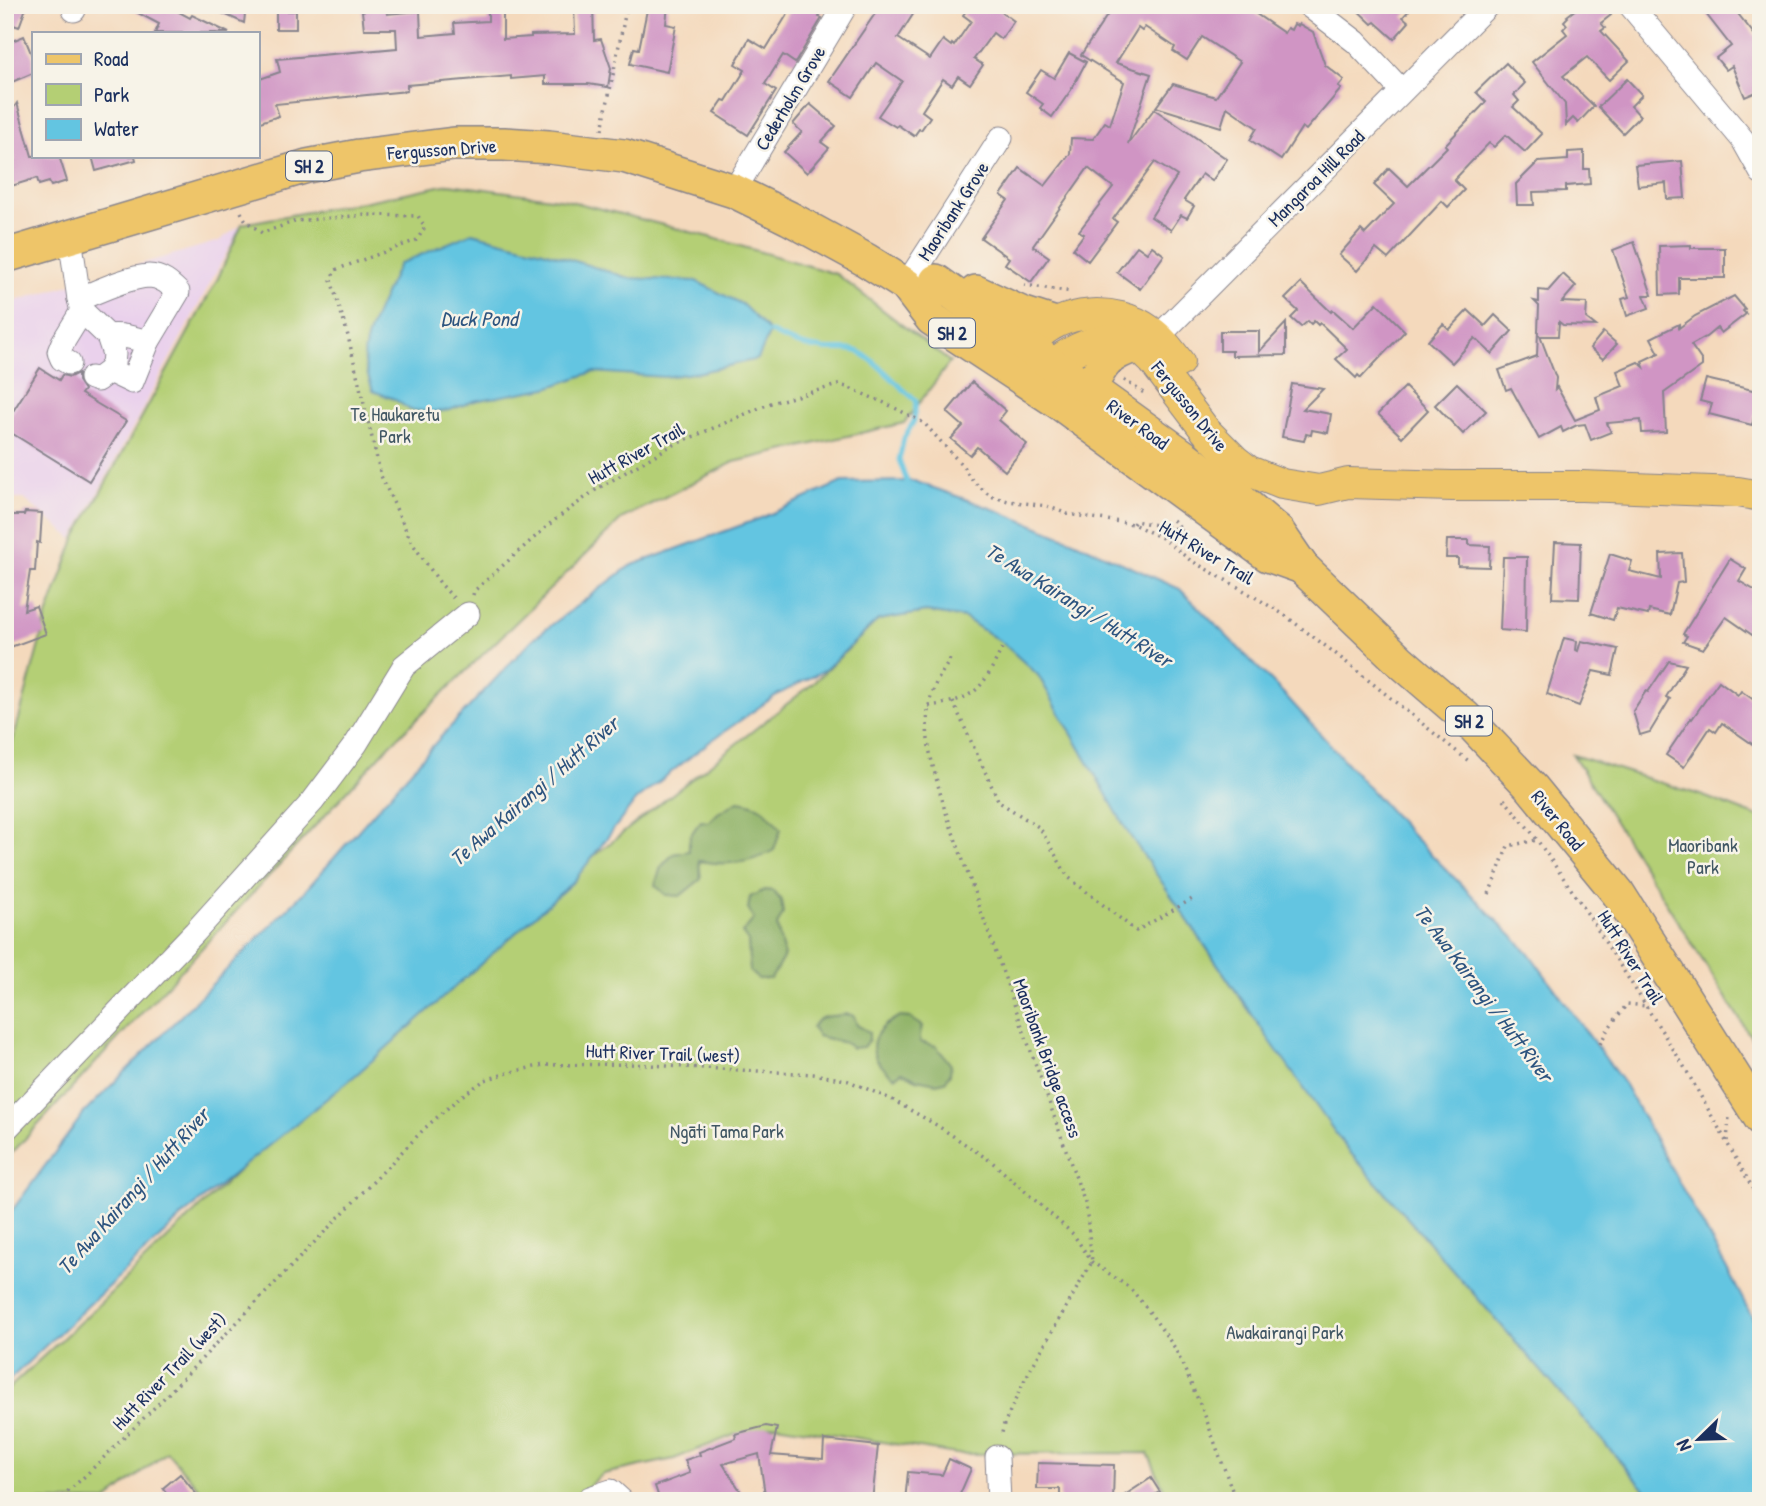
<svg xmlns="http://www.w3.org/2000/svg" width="1766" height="1506" font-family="'Patrick Hand',sans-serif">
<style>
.built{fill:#ead1ec}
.green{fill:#b4cf74;stroke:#687f69;stroke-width:2}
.forest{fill:#8fb266;stroke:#557062;stroke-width:2}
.water{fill:#63c5e1;stroke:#3f7aa0;stroke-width:2}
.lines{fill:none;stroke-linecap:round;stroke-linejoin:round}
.stream{stroke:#63c5e1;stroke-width:5}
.building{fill:#d095c4}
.minor-casing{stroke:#88848d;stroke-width:25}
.major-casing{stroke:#88848d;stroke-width:32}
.highway-casing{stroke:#88848d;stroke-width:36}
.path{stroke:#88848d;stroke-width:3.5;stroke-dasharray:2 5;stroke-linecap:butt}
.minor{stroke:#fff;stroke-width:23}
.major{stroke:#eec569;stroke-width:30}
.highway{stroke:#eec569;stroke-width:33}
.labels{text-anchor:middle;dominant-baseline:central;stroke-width:5;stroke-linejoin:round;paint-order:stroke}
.shield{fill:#f7f3e8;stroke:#5d6a87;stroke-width:2}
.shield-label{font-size:18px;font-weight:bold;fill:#1b2f5e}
.street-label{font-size:19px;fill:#1b2f5e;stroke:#f7f3e8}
.park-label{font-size:19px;fill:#415764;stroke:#f7f3e8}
.water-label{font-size:21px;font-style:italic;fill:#2d547f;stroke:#f7f3e8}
</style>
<rect width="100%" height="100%" fill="#f7f3e8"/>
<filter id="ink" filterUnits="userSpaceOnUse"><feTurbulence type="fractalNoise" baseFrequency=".0143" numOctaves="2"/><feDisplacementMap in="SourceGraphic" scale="14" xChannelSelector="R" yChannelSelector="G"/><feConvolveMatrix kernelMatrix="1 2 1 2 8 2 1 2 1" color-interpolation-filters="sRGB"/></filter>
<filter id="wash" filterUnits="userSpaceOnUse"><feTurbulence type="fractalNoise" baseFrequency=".00686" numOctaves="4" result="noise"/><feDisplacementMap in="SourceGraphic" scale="28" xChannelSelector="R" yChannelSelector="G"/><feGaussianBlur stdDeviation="1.57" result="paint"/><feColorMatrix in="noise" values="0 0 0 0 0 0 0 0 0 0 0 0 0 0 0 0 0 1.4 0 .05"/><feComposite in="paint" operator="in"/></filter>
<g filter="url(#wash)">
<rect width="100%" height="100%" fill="#f4d9bc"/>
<polygon class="built" points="242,224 73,539 24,499 5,499 5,304 219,241"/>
<g class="green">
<polygon points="449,184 566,200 706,236 836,274 950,362 904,423 734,462 623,518 390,745 12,1153 5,1145 5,770 46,619 75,539 218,278 242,224 367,201"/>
<polygon points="926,612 965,618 1004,644 1039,675 1176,903 1241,999 1347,1149 1655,1501 1169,1501 1148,1453 956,1454 777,1425 734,1435 674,1459 603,1474 571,1501 210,1501 167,1452 106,1501 5,1501 5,1392 93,1310 446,972 811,685 878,620"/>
<polygon points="1573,755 1703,796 1761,818 1761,1053"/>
</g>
<g class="forest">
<path d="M738,801C761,803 767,812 781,829L774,850C751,864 726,866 699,861L701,879L680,896L666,895L655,885L661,867L673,854L689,851C688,836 692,832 701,821L709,822L718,813Z"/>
<polygon points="764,890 773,891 781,900 783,913 777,926 784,956 774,974 770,979 758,979 750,972 748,941 742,933 754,919 748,909 750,897"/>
<path d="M848,1014L854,1016L857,1025L869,1032V1040L863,1047L852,1048L845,1043L818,1036L812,1028C819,1012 834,1018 848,1014Z"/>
<path d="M898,1017L910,1018L922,1026L920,1036V1042L936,1046L951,1065L950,1074L945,1081L936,1083L917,1079L902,1072L895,1077C865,1057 866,1034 898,1017Z"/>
</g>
<g class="water">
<path d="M472,233L543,251L629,278L696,281L742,304L770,332L758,359L701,372L664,377L593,372L547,388L474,401L450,410L435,412L410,410L394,399L373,391C369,378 362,362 365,348C369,324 389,287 399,264Z"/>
<polygon points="914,481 996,510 1071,540 1180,589 1286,696 1409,832 1528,952 1625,1085 1726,1267 1761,1334 1761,1501 1655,1501 1347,1149 1268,1038 1129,834 1038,675 1004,644 965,618 926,612 878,620 825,670 775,696 708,743 636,800 574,881 357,1074 187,1212 5,1384 5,1220 84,1113 304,892 438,740 533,639 630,566 761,518 842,482"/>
</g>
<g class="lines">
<path class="stream" d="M770,332C787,341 803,347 823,349C834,351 851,347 861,353C882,365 897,386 916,400L914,421L904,438L899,460L909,487"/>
</g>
<g id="blocks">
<g class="building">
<polygon points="5,5 27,5 19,27 5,22"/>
<polygon points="123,5 166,5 190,18 192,15 229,33 155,33 159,24"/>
<polygon points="204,5 246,5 244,23"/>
<polygon points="365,5 382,5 383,8 386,8 387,14 420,11 421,36 455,33 454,23 488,21 488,10 503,9 503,39 531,37 531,35 575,34 574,5 593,5 594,40 601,39 611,68 608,87 588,84 545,84 545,76 511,79 511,76 407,85 407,91 275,104 279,116 257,123 257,80 280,72 277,59 397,48 396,29 364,29 362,11 366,10"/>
<polygon points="648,5 668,5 666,24 676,26 667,72 630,64 634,48 639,49"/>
<polygon points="793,5 825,5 819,17 822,18 795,63 783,55 765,84 776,91 748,135 714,113 723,100 726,101 745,70 735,64 749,39 766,49"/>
<polygon points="881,5 919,5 898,38 930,59 943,40 951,46 952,44 954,46 971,21 963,15 971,5 992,5 1014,21 1001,39 993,33 974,59 983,65 970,84 958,76 952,85 943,79 922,111 930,117 921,130 919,129 914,136 898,125 896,127 878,116 902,81 876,63 853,97 829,81"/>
<polygon points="1114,5 1243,5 1284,33 1287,28 1291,30 1294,24 1298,26 1299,24 1313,32 1325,65 1344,80 1338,87 1341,89 1306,130 1302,127 1281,160 1250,140 1257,128 1227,107 1221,127 1156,107 1173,84 1216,97 1240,62 1202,37 1187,60 1173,51 1175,47 1145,27 1142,31 1138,28 1116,63 1151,74 1128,144 1154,109 1227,159 1212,181 1202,174 1184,200 1194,206 1187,218 1181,215 1171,230 1151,217 1177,176 1155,162 1113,219 1117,222 1088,261 1073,249 1084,234 1079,231 1113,187 1088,168 1033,246 1049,257 1031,282 1005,264 1009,258 981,238 1008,200 1001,195 1020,168 1045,186 1070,154 1071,138 1093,139 1105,122 1110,125 1124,82 1081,55"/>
<polygon points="1352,5 1414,5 1403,17 1409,22 1394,39 1375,22 1372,24"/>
<polygon points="1581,5 1604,5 1611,15 1601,23 1605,28 1601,31 1629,61 1609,80 1587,57 1563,76 1594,106 1578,123 1573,118 1566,125 1565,104 1532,62 1567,34 1563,29 1567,25 1564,21 1568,17 1567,16"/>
<polygon points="1699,5 1717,5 1722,12 1731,5 1761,43 1761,90 1745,97 1732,66 1726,70 1716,58 1731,46"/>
<rect x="276" y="11" width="20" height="18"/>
<polygon points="24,36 33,58 33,73 5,85 5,44"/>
<polygon points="1069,53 1086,62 1071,90 1052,117 1040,108 1043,104 1026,92 1041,70 1054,78"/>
<polygon points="1506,63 1525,83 1514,95 1519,101 1513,107 1542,134 1525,152 1506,135 1494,147 1489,143 1454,180 1464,190 1448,207 1442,201 1388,259 1376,249 1357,271 1339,255 1361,230 1365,234 1394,204 1374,185 1389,168 1408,186 1447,147 1445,145 1486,102 1476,92"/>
<polygon points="1627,79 1642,95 1631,106 1640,116 1623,133 1598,107"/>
<polygon points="17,103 32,156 59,156 67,181 51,186 49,182 39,185 37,178 5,188 5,163 15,160 5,121"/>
<polygon points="810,104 836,126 821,142 829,148 807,173 784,152 802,132 793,124"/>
<polygon points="1584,151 1584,169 1589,169 1590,184 1566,186 1566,191 1533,192 1534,205 1517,205 1516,184 1538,162 1568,160 1568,152"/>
<polygon points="92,156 135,156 136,160 96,171"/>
<polygon points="1682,161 1685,198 1667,199 1666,183 1638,186 1635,165"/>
<polygon points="1634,242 1652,295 1644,295 1649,308 1627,316 1622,299 1629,297 1613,250"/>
<polygon points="1691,245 1691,248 1725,248 1725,278 1679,278 1679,294 1660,295 1659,246"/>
<polygon points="1137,246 1147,253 1152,246 1164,255 1140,289 1117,272"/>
<polygon points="1563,274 1576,286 1562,302 1587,303 1586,318 1596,326 1563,325 1559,322 1558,336 1540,336 1556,378 1555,389 1557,387 1575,420 1600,410 1596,397 1623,386 1617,371 1638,362 1644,367 1642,361 1659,353 1651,338 1679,324 1679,328 1695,316 1734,296 1745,309 1743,311 1746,314 1721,333 1717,328 1706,337 1691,345 1702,361 1702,366 1664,393 1666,432 1642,433 1641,420 1607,423 1611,432 1591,440 1585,424 1577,425 1563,432 1561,427 1539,439 1511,388 1506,390 1499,370 1537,356 1539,306 1534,301 1539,302 1539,290 1548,291"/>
<polygon points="1301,283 1331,312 1333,310 1353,328 1377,303 1405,331 1361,378 1358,375 1356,378 1336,359 1347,349 1320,323 1318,325 1314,321 1311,324 1308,321 1301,327 1291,318 1298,311 1285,299"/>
<polygon points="1468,310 1485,326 1495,315 1512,331 1492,354 1475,338 1452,363 1428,341 1443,324 1449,330"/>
<polygon points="1286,323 1286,355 1232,356 1232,351 1220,351 1220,331 1259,331 1259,352"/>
<polygon points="1603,332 1617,344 1603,359 1590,348"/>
<polygon points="40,368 59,380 62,375 70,377 78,373 78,381 84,390 81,394 126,421 89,481 5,429 5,424"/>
<polygon points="1706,379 1761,392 1752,425 1709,414 1712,404 1700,401"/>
<polygon points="972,382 1006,411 999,420 1027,444 1005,471 977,447 970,455 951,439 963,426 947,412"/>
<polygon points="1457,383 1486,411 1463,434 1435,405"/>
<polygon points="1292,384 1323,389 1303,409 1331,414 1328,433 1312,430 1311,435 1306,434 1304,441 1282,437"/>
<polygon points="1405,387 1428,410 1402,437 1378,414"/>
<polygon points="25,512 42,513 40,543 37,542 35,571 30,571 24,610 36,606 46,634 5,649 5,515 24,515"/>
<polygon points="1447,540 1469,540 1469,545 1490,546 1489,567 1458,566 1458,558 1446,558"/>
<polygon points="1555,542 1581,543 1579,599 1552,598"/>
<polygon points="1682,553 1684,582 1677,583 1670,615 1649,610 1648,615 1617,608 1613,620 1591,613 1610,554 1632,561 1629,571 1661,579 1660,554"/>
<polygon points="1503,557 1527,557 1526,632 1500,630"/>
<polygon points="1730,559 1746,569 1739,581 1761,594 1761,641 1726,617 1703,649 1683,642 1687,636 1683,634"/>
<polygon points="1564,638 1577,641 1576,650 1578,651 1581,641 1618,649 1612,675 1593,671 1579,706 1547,694"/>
<polygon points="1669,661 1686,665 1666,697 1670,699 1650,732 1640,735 1633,711 1646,691 1648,692"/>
<polygon points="1719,681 1738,695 1741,691 1761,705 1761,750 1722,723 1716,732 1710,728 1684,767 1666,755 1691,718 1692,719"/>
<polygon points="766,1426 777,1428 771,1455 823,1459 824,1440 878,1446 872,1501 766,1501 759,1454 723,1464 747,1501 660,1501 655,1486 690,1473 685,1460 700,1455 699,1452 736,1438 735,1434"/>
<polygon points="949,1459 971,1469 957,1501 905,1501 908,1472 942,1475"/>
<polygon points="1038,1463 1114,1465 1113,1501 1060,1501 1060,1489 1037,1489"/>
<polygon points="180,1474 202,1501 172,1501 163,1488"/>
<polygon points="1151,1478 1160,1492 1156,1494 1160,1501 1116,1501"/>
</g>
</g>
</g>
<g filter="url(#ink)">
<use href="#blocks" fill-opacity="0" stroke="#88848d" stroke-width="2"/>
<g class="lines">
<g class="minor-casing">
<g id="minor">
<polyline points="1308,5 1356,42 1402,91"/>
<polyline points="1630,5 1743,140 1761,172"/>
<polyline points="74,10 76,5"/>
<polyline points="734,191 846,5"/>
<polyline points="70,237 79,299 82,311 108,336 114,354 113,364 109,371 97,380 91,378"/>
<polyline points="906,285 1001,138"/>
<path d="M79,299C99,291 128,277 149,276C161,276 170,284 178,292L148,342"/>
<path d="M108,336C121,334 135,338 148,342L132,382L109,371"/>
<polyline points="1146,349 1488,5"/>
<polyline points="69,363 62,359 59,352 63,342 82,311"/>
<polyline points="5,1130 195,932 313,801 356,744 404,666 468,614"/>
<polyline points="997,1457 999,1501"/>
<polyline points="587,1501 590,1498 611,1491 622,1501"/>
</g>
</g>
<g class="major-casing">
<g id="major">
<path d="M1034,340C1061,309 1116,306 1149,330C1161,338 1170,350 1179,362"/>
<path d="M1039,385C1043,379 1047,372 1052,367C1059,358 1069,353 1079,348C1110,333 1129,336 1153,361L1206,431L1235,460L1249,471L1282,484L1319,490L1348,483L1452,486H1582L1738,492L1761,496"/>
</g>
</g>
<g class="highway-casing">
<g id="highway">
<polyline points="5,256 307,166 359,156 454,144 504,144 549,147 624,156 734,191 789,218 866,260 906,285 932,319 1061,404 1268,555 1302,567"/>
<polyline points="936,281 1053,365 1090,389 1186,458 1232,493 1278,532 1302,567 1399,660 1465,717 1532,788 1618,893 1761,1119"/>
<polyline points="976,292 1021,313 1052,323"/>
<path d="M1090,389C1101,364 1108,354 1135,346"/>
</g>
</g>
<g class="path">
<polyline points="602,130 627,5"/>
<polyline points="241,212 246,221 262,233 296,221 366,215 418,216 425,227 417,240 335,270 331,280 347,332 381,476 412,543 440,583 455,600"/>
<polyline points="1024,285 1072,292"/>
<polyline points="1124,380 1147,395"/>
<polyline points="1133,524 1135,521 1182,530 1181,528 1172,519"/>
<polyline points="473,595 474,591 552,522 597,489 667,448 771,403 838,385 847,387 887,404 924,423 962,465 972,480 990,496 1008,501 1047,506 1067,514 1133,524 1162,538 1190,560 1238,587 1283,614 1336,654 1471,763"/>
<path d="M950,659C946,667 940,675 936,683C917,727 933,764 944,807L1086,1206L1092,1262L1025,1379L1004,1424L1001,1437"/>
<polyline points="953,702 999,802 1040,828 1068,877 1136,931 1194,898"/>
<path d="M929,706C979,699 983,687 1004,644"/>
<polyline points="1504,799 1533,834 1580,902 1682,1063 1761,1203"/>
<polyline points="1489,894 1508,846 1537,840"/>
<polyline points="1600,1044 1608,1029 1627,1004 1646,1006"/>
<polyline points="1727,1141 1729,1117"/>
<polyline points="57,1501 85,1476 161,1401 425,1128 460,1097 485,1080 511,1072 544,1065 630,1064 813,1074 846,1080 891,1099 938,1126 992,1162 1073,1234 1092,1262 1130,1288 1148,1310 1175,1348 1204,1413 1236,1501"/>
</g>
<use href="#minor" class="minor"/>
<use href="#major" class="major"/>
<use href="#highway" class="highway"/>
</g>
</g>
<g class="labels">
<g class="shield">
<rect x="286" y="151.5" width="46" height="29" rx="5"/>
<rect x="929" y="318.5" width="46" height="29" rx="5"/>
<rect x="1446" y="706.5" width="46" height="29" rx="5"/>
</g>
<g class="shield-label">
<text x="309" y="166">SH 2</text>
<text x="952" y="333">SH 2</text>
<text x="1469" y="721">SH 2</text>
</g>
<g class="street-label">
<text transform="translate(790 98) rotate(-59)">Cederholm Grove</text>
<text transform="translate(442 149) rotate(-4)">Fergusson Drive</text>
<text transform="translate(1316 178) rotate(-45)">Mangaroa Hill Road</text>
<text transform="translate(953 211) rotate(-57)">Maoribank Grove</text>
<text transform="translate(1190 406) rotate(51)">Fergusson Drive</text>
<text transform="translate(1138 424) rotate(36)">River Road</text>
<text transform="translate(636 453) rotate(-29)">Hutt River Trail</text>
<text transform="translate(1207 552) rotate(31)">Hutt River Trail</text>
<text transform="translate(1558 820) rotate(51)">River Road</text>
<text transform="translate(1631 957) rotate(58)">Hutt River Trail</text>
<text transform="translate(663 1053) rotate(2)">Hutt River Trail (west)</text>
<text transform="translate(1048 1058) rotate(70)">Maoribank Bridge access</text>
<text transform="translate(169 1371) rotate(-46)">Hutt River Trail (west)</text>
</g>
<g class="park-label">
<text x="395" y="414">Te Haukaretu<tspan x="395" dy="22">Park</tspan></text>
<text x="1703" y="845">Maoribank<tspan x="1703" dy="22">Park</tspan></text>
<text x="727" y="1131">Ngāti Tama Park</text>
<text x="1285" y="1332">Awakairangi Park</text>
</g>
<g class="water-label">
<text x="479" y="318">Duck Pond</text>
<text transform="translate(1079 605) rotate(32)">Te Awa Kairangi / Hutt River</text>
<text transform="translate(534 791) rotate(-41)">Te Awa Kairangi / Hutt River</text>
<text transform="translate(1484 993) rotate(53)">Te Awa Kairangi / Hutt River</text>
<text transform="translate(133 1191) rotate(-48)">Te Awa Kairangi / Hutt River</text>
</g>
</g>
<rect width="1766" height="1506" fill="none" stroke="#f7f3e8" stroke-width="28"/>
<rect x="32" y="32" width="228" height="126" fill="#f7f3e8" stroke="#9fa5b1" stroke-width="2"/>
<rect x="46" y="54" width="35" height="10" fill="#eec569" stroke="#9fa5b1" stroke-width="2"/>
<text x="94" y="66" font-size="21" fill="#1b2f5e">Road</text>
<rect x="46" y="84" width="35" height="21" fill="#b4cf74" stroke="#9fa5b1" stroke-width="2"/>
<text x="94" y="102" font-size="21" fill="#1b2f5e">Park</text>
<rect x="46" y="119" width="35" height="21" fill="#63c5e1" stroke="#9fa5b1" stroke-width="2"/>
<text x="94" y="136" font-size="21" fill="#1b2f5e">Water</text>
<g transform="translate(1699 1439) rotate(247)" stroke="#f7f3e8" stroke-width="5" paint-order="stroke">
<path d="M0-5L12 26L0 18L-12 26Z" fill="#1b2f5e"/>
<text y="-10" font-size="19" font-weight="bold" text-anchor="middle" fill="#1b2f5e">N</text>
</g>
</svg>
